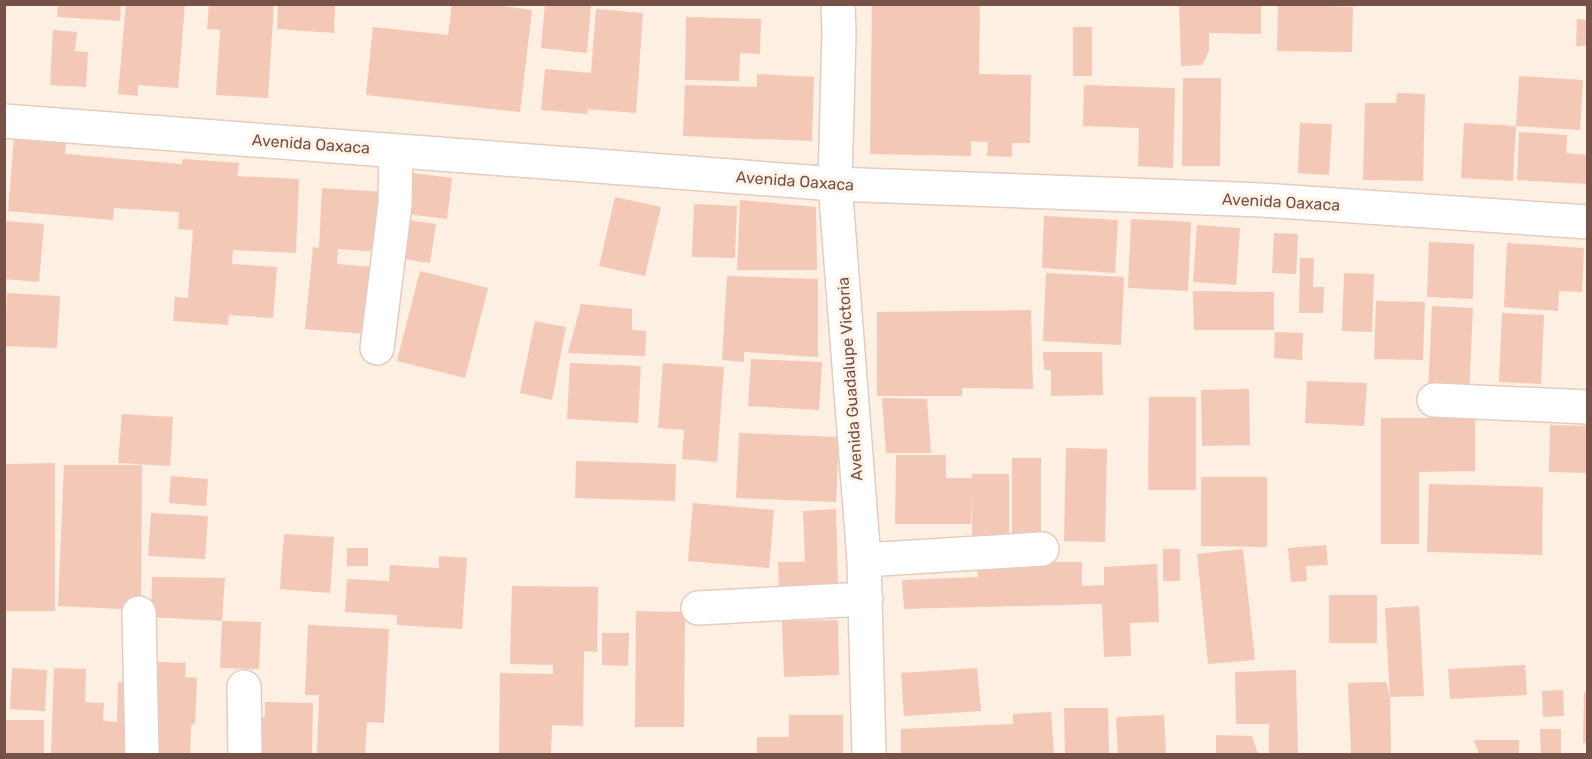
<svg xmlns="http://www.w3.org/2000/svg" width="1592" height="759" font-family="Rubik,sans-serif">
<style>
.building{fill:#f4c8b7}
.lines{fill:none;stroke-linecap:round;stroke-linejoin:round}
.minor-casing{stroke:#e4ccc0;stroke-width:36}
.minor{stroke:#fff;stroke-width:33}
.labels{text-anchor:middle;dominant-baseline:central;stroke-width:6;stroke-linejoin:round;paint-order:stroke}
.street-label{font-size:16px;fill:#765147;stroke:#fff3e8}
</style>
<rect width="100%" height="100%" fill="#fdefe1"/>
<g class="building">
<polygon points="58,4 121,4 120,21 57,17"/>
<polygon points="126,4 185,4 178,88 138,85 138,96 118,94"/>
<polygon points="209,4 274,4 268,98 216,95 220,30 207,29"/>
<polygon points="278,4 335,4 334,33 277,29"/>
<polygon points="452,4 489,4 532,10 520,112 366,95 373,27 448,35"/>
<polygon points="545,4 591,4 587,53 541,48"/>
<polygon points="872,4 980,4 979,74 1031,75 1030,143 1012,143 1012,157 987,156 988,142 971,141 971,156 870,154"/>
<polygon points="1179,4 1261,5 1261,34 1209,33 1209,51 1202,65 1181,66"/>
<polygon points="1278,4 1353,7 1352,52 1277,51"/>
<polygon points="596,9 643,13 636,113 588,109 587,114 541,110 545,69 591,73"/>
<polygon points="686,17 761,19 760,54 740,53 739,81 685,80"/>
<polygon points="1577,19 1587,20 1587,46 1576,46"/>
<rect x="1073" y="27" width="19" height="49"/>
<polygon points="53,30 77,32 75,51 88,52 86,87 50,85"/>
<polygon points="757,74 814,77 812,141 683,136 685,85 757,87"/>
<polygon points="1519,76 1583,80 1580,130 1516,126"/>
<polygon points="1183,78 1221,78 1220,166 1182,166"/>
<polygon points="1084,85 1175,88 1173,168 1138,166 1139,128 1083,126"/>
<polygon points="1397,93 1425,94 1423,181 1363,180 1365,103 1396,103"/>
<polygon points="1300,123 1332,124 1329,175 1298,173"/>
<polygon points="1464,123 1516,126 1513,181 1461,178"/>
<polygon points="1519,132 1567,135 1566,153 1587,155 1587,184 1517,180"/>
<polygon points="14,139 66,143 65,154 182,164 183,159 239,163 237,176 299,179 296,253 233,250 232,264 277,267 273,318 229,315 228,325 173,321 175,297 188,298 193,230 178,229 179,212 114,208 113,220 8,211"/>
<polygon points="413,173 452,178 447,219 408,214"/>
<polygon points="322,188 384,192 380,252 338,249 337,264 372,267 366,334 305,329 313,247 319,248"/>
<polygon points="615,197 661,207 645,276 599,266"/>
<polygon points="740,200 816,207 817,270 737,270"/>
<polygon points="694,204 737,206 735,258 692,257"/>
<polygon points="1044,216 1118,220 1115,273 1042,268"/>
<polygon points="1131,219 1191,222 1188,291 1128,288"/>
<polygon points="408,220 436,224 430,263 403,259"/>
<polygon points="4,221 44,224 39,282 4,279"/>
<polygon points="1197,225 1240,228 1236,285 1193,282"/>
<polygon points="1274,233 1298,234 1296,274 1272,273"/>
<polygon points="1429,242 1474,244 1473,299 1427,297"/>
<polygon points="1507,243 1584,248 1582,292 1559,291 1558,311 1504,307"/>
<polygon points="1300,258 1314,258 1313,287 1324,287 1323,313 1299,313"/>
<polygon points="420,271 488,288 465,378 397,361"/>
<polygon points="1046,273 1124,277 1121,345 1043,341"/>
<polygon points="1344,273 1374,274 1372,332 1342,331"/>
<polygon points="727,276 818,279 818,357 744,352 744,362 722,360"/>
<polygon points="1193,291 1274,292 1274,330 1194,330"/>
<polygon points="7,293 60,296 57,348 4,346"/>
<polygon points="1376,301 1425,302 1423,360 1374,359"/>
<polygon points="581,304 632,309 632,330 646,331 645,356 568,353"/>
<polygon points="1432,306 1473,308 1469,395 1428,394"/>
<polygon points="1031,310 1033,389 962,388 962,396 877,396 877,312"/>
<polygon points="1502,313 1544,315 1541,384 1499,382"/>
<polygon points="535,321 566,327 552,400 520,393"/>
<polygon points="1275,332 1303,333 1302,360 1274,358"/>
<polygon points="1043,352 1102,352 1103,395 1051,396 1051,370 1044,370"/>
<polygon points="751,359 822,362 819,410 748,406"/>
<polygon points="570,363 641,366 638,423 567,419"/>
<polygon points="663,363 724,367 717,462 682,459 684,430 658,428"/>
<polygon points="1307,381 1367,383 1364,426 1305,423"/>
<polygon points="1249,389 1250,445 1202,446 1201,390"/>
<polygon points="1149,397 1196,397 1196,490 1148,490"/>
<polygon points="882,398 927,399 931,453 886,453"/>
<polygon points="122,414 173,417 170,466 118,463"/>
<polygon points="1381,418 1475,418 1475,471 1419,472 1419,544 1381,544"/>
<polygon points="1550,425 1587,426 1587,473 1549,472"/>
<polygon points="739,433 839,437 836,502 736,498"/>
<polygon points="1066,448 1107,449 1105,542 1064,541"/>
<polygon points="896,455 946,455 946,478 972,478 972,474 1009,474 1009,542 972,542 972,493 971,524 895,524"/>
<polygon points="1012,458 1041,458 1041,541 1012,542"/>
<polygon points="576,461 676,464 675,501 575,498"/>
<polygon points="55,463 55,611 4,611 4,464"/>
<polygon points="64,465 142,465 141,610 58,606"/>
<polygon points="171,476 208,479 206,506 169,503"/>
<polygon points="1201,477 1267,477 1267,547 1201,546"/>
<polygon points="1429,484 1543,487 1542,555 1427,552"/>
<polygon points="693,503 774,510 769,568 688,561"/>
<polygon points="836,509 838,586 779,587 778,562 805,562 803,511"/>
<polygon points="151,513 208,516 205,559 148,556"/>
<polygon points="284,534 334,537 330,593 280,589"/>
<polygon points="1326,545 1328,565 1306,566 1307,581 1291,582 1288,548"/>
<rect x="347" y="548" width="21" height="18"/>
<rect x="1163" y="549" width="17" height="32"/>
<polygon points="1243,549 1255,660 1208,664 1197,554"/>
<polygon points="439,556 467,558 462,629 397,625 397,615 345,612 347,579 389,581 390,565 439,568"/>
<polygon points="1006,562 1082,562 1082,586 1104,585 1104,567 1157,564 1159,622 1130,623 1131,656 1104,657 1102,604 904,609 902,580 978,577 977,563"/>
<polygon points="152,577 225,578 222,621 261,622 259,669 220,668 222,621 151,617"/>
<polygon points="512,586 598,587 597,652 584,651 583,726 552,725 551,754 499,754 500,673 553,674 553,665 510,664"/>
<rect x="1329" y="595" width="48" height="48"/>
<polygon points="1419,606 1424,696 1390,697 1385,608"/>
<polygon points="636,611 685,612 684,727 635,727"/>
<polygon points="838,620 839,675 784,677 782,621"/>
<polygon points="308,625 389,629 384,723 367,722 365,754 317,754 319,695 305,695"/>
<polygon points="602,633 629,633 628,666 602,665"/>
<polygon points="157,662 186,663 185,677 197,678 195,724 191,725 190,754 155,754"/>
<polygon points="1525,665 1527,695 1450,699 1448,669"/>
<polygon points="12,668 47,670 45,711 10,709"/>
<polygon points="54,668 86,669 85,702 104,703 103,721 117,722 118,682 136,683 133,754 51,754"/>
<polygon points="977,668 981,711 904,716 901,673"/>
<polygon points="1296,670 1298,754 1269,754 1269,724 1236,724 1235,672"/>
<polygon points="1386,682 1390,697 1391,754 1351,754 1348,683"/>
<polygon points="1563,690 1564,716 1543,717 1542,691"/>
<polygon points="1584,692 1587,692 1587,743 1583,743"/>
<polygon points="265,702 313,703 312,754 259,754 253,717 265,717"/>
<polygon points="1064,708 1108,708 1109,754 1065,754"/>
<polygon points="1051,712 1054,754 901,754 901,729 1013,724 1013,714"/>
<polygon points="789,715 843,715 843,754 757,754 757,737 789,737"/>
<polygon points="1164,715 1166,754 1118,754 1116,717"/>
<rect x="4" y="720" width="40" height="34"/>
<polygon points="1540,729 1561,729 1561,754 1541,754"/>
<polygon points="1216,735 1252,736 1258,754 1216,754"/>
<polygon points="1474,740 1519,740 1519,754 1479,754"/>
</g>
<g class="lines">
<g class="minor-casing">
<g id="minor">
<polyline points="838,4 839,32 835,184 864,560 869,754"/>
<polyline points="4,121 835,184 1262,200 1588,222"/>
<polyline points="377,348 395,204 396,151"/>
<polyline points="1434,400 1588,407"/>
<polyline points="864,560 1042,549"/>
<polyline points="698,608 866,599"/>
<polyline points="139,613 142,754"/>
<polyline points="244,687 245,754"/>
</g>
</g>
<use href="#minor" class="minor"/>
</g>
<g class="labels">
<g class="street-label">
<text transform="translate(311 144) rotate(4)">Avenida Oaxaca</text>
<text transform="translate(795 181) rotate(4)">Avenida Oaxaca</text>
<text transform="translate(1281 202) rotate(3)">Avenida Oaxaca</text>
<text transform="translate(850 379) rotate(-94)">Avenida Guadalupe Victoria</text>
</g>
</g>
<rect width="1592" height="759" fill="none" stroke="#765147" stroke-width="12"/>
</svg>
